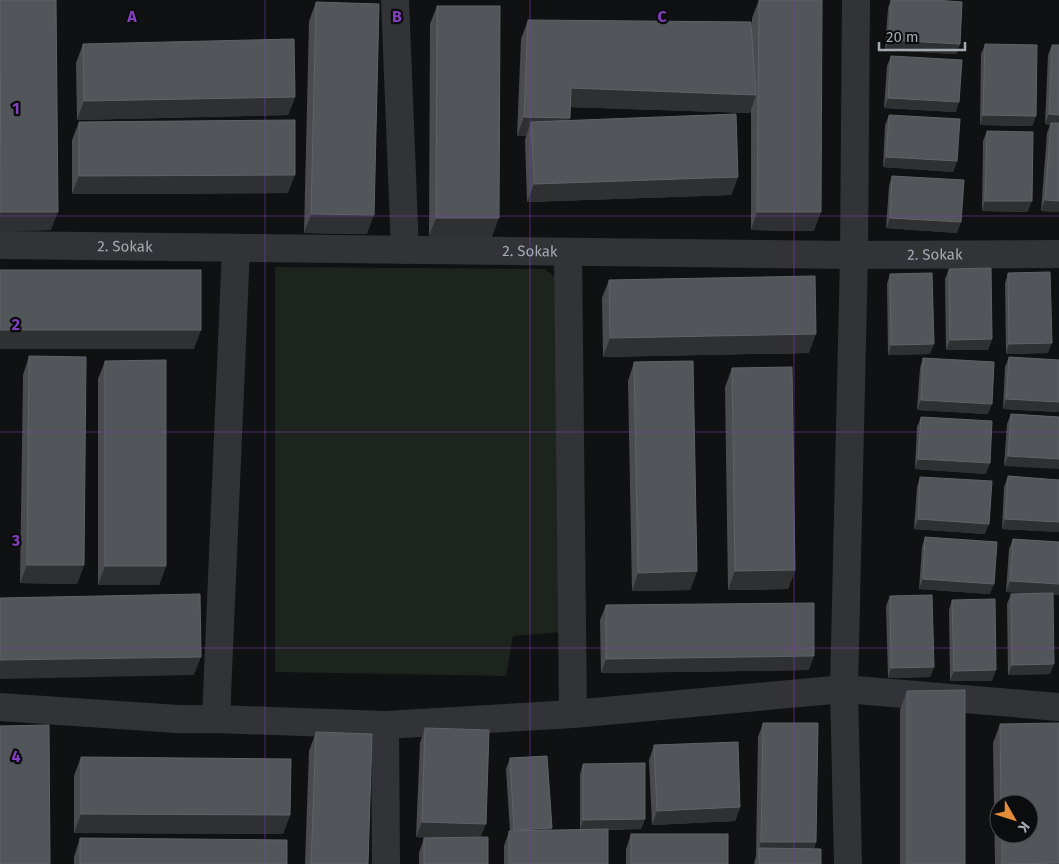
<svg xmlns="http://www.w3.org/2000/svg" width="1059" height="864" font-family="'Fira Sans',sans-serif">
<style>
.green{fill:#1d241d}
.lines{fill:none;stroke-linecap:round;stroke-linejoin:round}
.minor{stroke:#323336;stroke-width:28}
.wall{fill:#494b4e;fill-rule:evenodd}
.shaded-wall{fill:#2e3032}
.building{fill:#525559;stroke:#5f6367}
.grid{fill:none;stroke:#813fbd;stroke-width:1;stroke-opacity:0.55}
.labels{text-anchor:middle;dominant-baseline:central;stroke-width:4.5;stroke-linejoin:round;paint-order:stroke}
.street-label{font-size:15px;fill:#a3aab1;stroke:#0b0c0d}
.grid-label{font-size:16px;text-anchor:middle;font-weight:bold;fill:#813fbd;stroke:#0b0c0d;stroke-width:4.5;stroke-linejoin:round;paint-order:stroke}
</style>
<rect width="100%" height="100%" fill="#101112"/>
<polygon class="green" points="275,267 545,269 557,279 562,632 513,636 506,676 275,672"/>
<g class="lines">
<g class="minor">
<polyline points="395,0 405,250"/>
<path id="s1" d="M0,245L854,255L1059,254"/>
<polyline points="568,252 573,714"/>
<polyline points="0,707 177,719 216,719 385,725 573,714 844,689 1059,707"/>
<polyline points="216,719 236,248"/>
<polyline points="385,725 386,864"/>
<polyline points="848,864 844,689 854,255 856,0"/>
</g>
</g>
<g class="wall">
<polygon points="0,0 51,230 0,231"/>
<polygon points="759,0 814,231 751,230 751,109 750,113 570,107 569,120 738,177 731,195 527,202 525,140 526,136 517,136 521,39 528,20 752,32 752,18"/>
<polygon points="891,0 935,0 960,44 956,54 885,50 888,8"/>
<polygon points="316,2 367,234 304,233 309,21"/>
<polygon points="437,6 492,237 429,236 430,24"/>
<polygon points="83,44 295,97 288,115 77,120 76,63"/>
<polygon points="985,44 1036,116 1032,126 980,125 981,54"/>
<polygon points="1052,45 1059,212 1041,211 1047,133 1050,125 1045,124 1048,55"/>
<polygon points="891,56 956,112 884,108 887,66"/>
<polygon points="889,115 957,161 953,172 883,167 885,125"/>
<polygon points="79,122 288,193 72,194 72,140"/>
<polygon points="987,131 1028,212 982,211 983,141"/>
<polygon points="892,176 957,233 886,228 889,186"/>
<polygon points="949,269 992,339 988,350 946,350 945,279"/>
<polygon points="1008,273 1048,353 1006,354 1005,283"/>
<polygon points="890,274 930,354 888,355 887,284"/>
<polygon points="609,280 809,353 603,357 602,298"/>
<polygon points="29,356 84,565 77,584 20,583 23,375"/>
<polygon points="1009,357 1059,360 1059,412 1003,409 1005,367"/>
<polygon points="923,358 988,414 917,410 920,368"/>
<polygon points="105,361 166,566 159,585 98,585 98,379"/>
<polygon points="634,362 697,571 690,590 632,591 628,381"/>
<polygon points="732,368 795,570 788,589 728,590 725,387"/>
<polygon points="1011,414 1059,417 1004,466 1007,424"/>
<polygon points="921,417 986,474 915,469 917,427"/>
<polygon points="1008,476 1059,480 1059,532 1002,529 1004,487"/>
<polygon points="920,477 985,534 914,529 917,487"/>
<polygon points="925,537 990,594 919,589 922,547"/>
<polygon points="1013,539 1059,595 1053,595 1050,674 1008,675 1007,604 1011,594 1033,593 1006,592 1009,549"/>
<polygon points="890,596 934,667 930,677 888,678 886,606"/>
<polygon points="952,600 992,681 950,681 949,610"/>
<polygon points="606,605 809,670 601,673 600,620"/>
<polygon points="907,691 965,864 900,864 900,710"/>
<polygon points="763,723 816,842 814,849 821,864 754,864 756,856 758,737"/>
<path d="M1000,724L1059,864H995L993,743ZM999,804H1029V834H999Z"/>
<polygon points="425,728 481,837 488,864 419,864 419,853 424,838 435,838 416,837 420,743"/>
<polygon points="316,732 368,864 305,864 309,751"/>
<polygon points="654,745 740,807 735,821 652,825 649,760"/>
<polygon points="81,757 290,815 283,834 74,833 74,776"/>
<polygon points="510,758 551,830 580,830 580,774 583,764 645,819 641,829 608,830 608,864 504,864 504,846 509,831 510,831 506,769"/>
<polygon points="631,834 728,864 626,864 626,849"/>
<polygon points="80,838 287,864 74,864 74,857"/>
</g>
<g class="shaded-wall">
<polygon points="889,40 960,44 956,54 885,50"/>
<polygon points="571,88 756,95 750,113 564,107"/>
<polygon points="295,97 288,115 77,120 84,101"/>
<polygon points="888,98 959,102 956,112 884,108"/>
<polygon points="1049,114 1059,115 1059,125 1051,123 1050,125 1045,124"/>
<polygon points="983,115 1036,116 1032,126 980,125"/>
<polygon points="524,117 570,118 563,137 531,122 526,136 517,136"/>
<polygon points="886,157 957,161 953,172 883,167"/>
<polygon points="295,175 288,193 72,194 79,176"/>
<polygon points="738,177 731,195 527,202 534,184"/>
<polygon points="1045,200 1059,201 1059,212 1041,211"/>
<polygon points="985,201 1032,201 1028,212 982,211"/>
<polygon points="1,212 58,212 51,230 0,231 0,216"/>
<polygon points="757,212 821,212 814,231 751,230"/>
<polygon points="311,214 374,215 367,234 304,233"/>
<polygon points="436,218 499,218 492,237 429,236"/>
<polygon points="890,218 961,222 957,233 886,228"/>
<polygon points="0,330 201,330 194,349 0,349"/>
<polygon points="816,334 809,353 603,357 610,338"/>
<polygon points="992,339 988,350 946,350 950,340"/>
<polygon points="1052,343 1048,353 1006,354 1009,344"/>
<polygon points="934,344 930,354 888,355 891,345"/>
<polygon points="1006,399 1059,402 1059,412 1003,409"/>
<polygon points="921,400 992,404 988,414 917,410"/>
<polygon points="1008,456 1059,459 1059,469 1004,466"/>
<polygon points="918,459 990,463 986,474 915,469"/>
<polygon points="918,519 989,524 985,534 914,529"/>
<polygon points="1005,519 1059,522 1059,532 1002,529"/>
<polygon points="27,565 84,565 77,584 20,583"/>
<polygon points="105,566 166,566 159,585 98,585"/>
<polygon points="795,570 788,589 728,590 735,571"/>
<polygon points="697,571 690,590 632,591 638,573"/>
<polygon points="923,579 994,584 990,594 919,589"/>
<polygon points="1010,581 1059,584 1059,595 1006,592"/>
<polygon points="814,656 809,670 601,673 606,659"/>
<polygon points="201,657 194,675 0,679 0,660"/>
<polygon points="1054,664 1050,674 1008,675 1012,665"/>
<polygon points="934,667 930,677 888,678 891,668"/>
<polygon points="996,670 992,681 950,681 954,671"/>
<polygon points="740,807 735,821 652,825 657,811"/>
<polygon points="81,814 290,815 283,834 74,833"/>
<polygon points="645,819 641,829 580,830 583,820"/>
<polygon points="422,822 486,824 480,839 416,837"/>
<polygon points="552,828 548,838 511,841 514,830"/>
<polygon points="761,842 816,842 811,857 759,849"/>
<polygon points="1059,863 1059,864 1002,864"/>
</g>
<g class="building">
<polygon points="0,0 56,0 58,212 1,212"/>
<polygon points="759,0 822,0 821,212 757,212"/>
<polygon points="891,0 935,0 962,2 960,44 889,40"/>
<polygon points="316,2 379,4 374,215 311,214"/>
<polygon points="437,6 500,6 499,218 436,218"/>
<polygon points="528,20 751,22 756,95 571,88 570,118 524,117"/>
<polygon points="294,39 295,97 84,101 83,44"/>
<polygon points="985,44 1037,45 1036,116 983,115"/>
<polygon points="1052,45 1059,45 1059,115 1049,114"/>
<polygon points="891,56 962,60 959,102 888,98"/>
<polygon points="736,114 738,177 534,184 531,122"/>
<polygon points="889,115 960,119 957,161 886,157"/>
<polygon points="295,120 295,175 79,176 79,122"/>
<polygon points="1051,123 1059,123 1059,201 1045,200"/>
<polygon points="987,131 1033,132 1032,201 985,201"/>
<polygon points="892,176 964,180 961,222 890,218"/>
<polygon points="991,268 992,339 950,340 949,269"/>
<rect x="0" y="270" width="201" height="60"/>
<polygon points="1050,272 1052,343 1009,344 1008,273"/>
<polygon points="932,273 934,344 891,345 890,274"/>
<polygon points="815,276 816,334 610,338 609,280"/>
<polygon points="29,356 86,357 84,565 27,565"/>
<polygon points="1009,357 1059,360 1059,402 1006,399"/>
<polygon points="923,358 994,362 992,404 921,400"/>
<polygon points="166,360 166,566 105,566 105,361"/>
<polygon points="693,361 697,571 638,573 634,362"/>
<polygon points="792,367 795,570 735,571 732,368"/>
<polygon points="1011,414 1059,417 1059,459 1008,456"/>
<polygon points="921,417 992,421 990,463 918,459"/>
<polygon points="1008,476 1059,480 1059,522 1005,519"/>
<polygon points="920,477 992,481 989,524 918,519"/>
<polygon points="925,537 997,542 994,584 923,579"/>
<polygon points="1013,539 1059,542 1059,584 1010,581"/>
<polygon points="1053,593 1054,664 1012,665 1011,594"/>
<polygon points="200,594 201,657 0,660 0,598"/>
<polygon points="932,595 934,667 891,668 890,596"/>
<polygon points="995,599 996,670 954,671 952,600"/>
<polygon points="814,603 814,656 606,659 606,605"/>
<polygon points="965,690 965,864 907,864 907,691"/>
<polygon points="763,723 818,723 816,842 761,842"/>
<polygon points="1059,723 1059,863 1002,864 1002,834 1029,834 1029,804 1001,804 1000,724"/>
<polygon points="49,725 50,864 0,864 0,726"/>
<polygon points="425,728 489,730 486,824 422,822"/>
<polygon points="316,732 372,734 368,864 311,864"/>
<polygon points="738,742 740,807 657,811 654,745"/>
<polygon points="547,756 552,828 514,830 510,758"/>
<polygon points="81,757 291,759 290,815 81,814"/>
<polygon points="645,763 645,819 583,820 583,764"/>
<polygon points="608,829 608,864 509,864 509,831"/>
<rect x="631" y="834" width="97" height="30"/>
<polygon points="488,837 488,864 424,864 424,838"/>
<polygon points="80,838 287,840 287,864 80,864"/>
<polygon points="759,848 821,849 821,864 759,864"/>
</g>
<path class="grid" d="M265,0V864M530,0V864M794,0V864M0,216H1059M0,432H1059M0,648H1059"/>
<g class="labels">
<g class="street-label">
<text stroke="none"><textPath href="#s1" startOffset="125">2. Sokak</textPath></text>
<text stroke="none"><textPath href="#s1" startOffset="530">2. Sokak</textPath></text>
<text stroke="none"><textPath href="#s1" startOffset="935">2. Sokak</textPath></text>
</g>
</g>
<g class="grid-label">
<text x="132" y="22">A</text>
<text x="397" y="22">B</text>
<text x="662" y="22">C</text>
<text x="16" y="114">1</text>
<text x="16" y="330">2</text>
<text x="16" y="546">3</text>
<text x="16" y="762">4</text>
</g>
<g transform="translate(1014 819) rotate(129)"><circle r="24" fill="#0b0c0d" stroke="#484b4f"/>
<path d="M0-4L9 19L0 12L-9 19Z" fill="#e38d37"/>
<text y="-8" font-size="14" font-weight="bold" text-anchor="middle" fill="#a3aab1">K</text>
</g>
<path d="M879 42v8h86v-8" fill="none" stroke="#a3aab1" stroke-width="2.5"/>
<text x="886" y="42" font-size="15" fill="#a3aab1" stroke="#0b0c0d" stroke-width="4" paint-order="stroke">20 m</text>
</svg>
